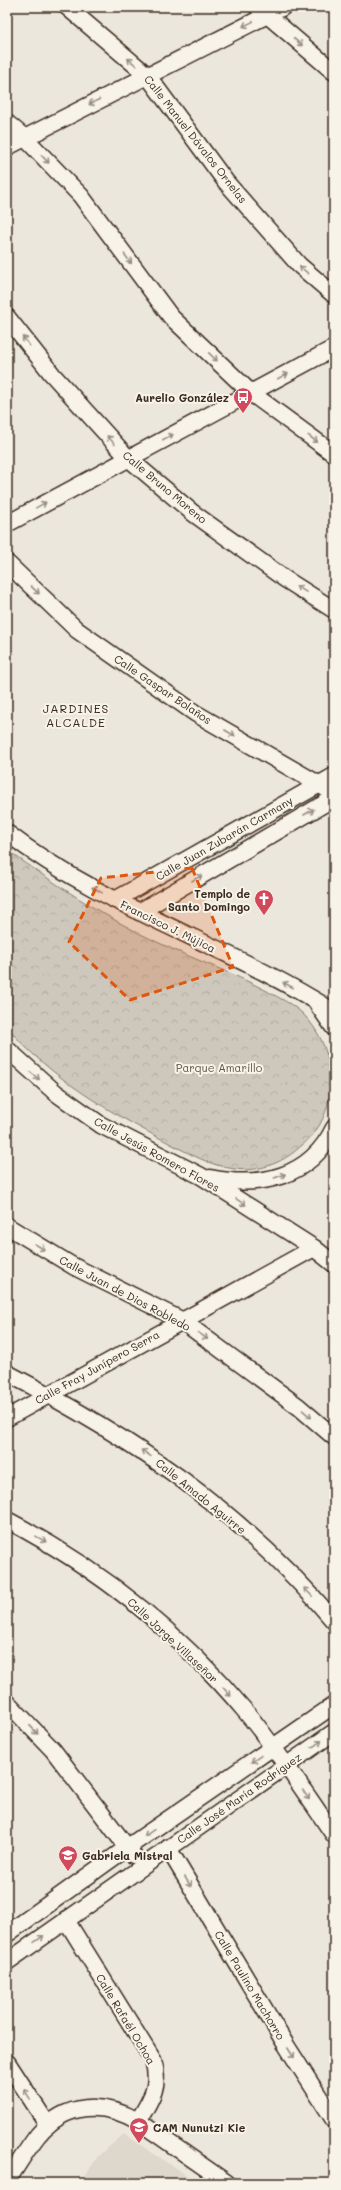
<svg xmlns="http://www.w3.org/2000/svg" width="341" height="2190" font-family="Mali,sans-serif">
<style>
.built{fill:#ddd7cc}
.forest{fill:url(#forest-crowns);stroke:#84796d}
.lines{fill:none;stroke-linecap:round;stroke-linejoin:round}
.minor-casing{stroke:#3b2a1e;stroke-width:19}
.minor{stroke:#f7f3e8;stroke-width:16}
.oneway{stroke:#998e83}
.marked{fill:#df570d;fill-opacity:0.2;stroke:#df570d;stroke-width:3;stroke-dasharray:8 5;stroke-linejoin:round}
.labels{text-anchor:middle;dominant-baseline:central;stroke-width:4;stroke-linejoin:round;paint-order:stroke}
.street-label{font-size:11px;fill:#3b2a1e;stroke:#f7f3e8}
.poi-label{font-size:11px;font-weight:bold;fill:#3b2a1e;stroke:#f7f3e8;text-anchor:end}
.park-label{font-size:11px;fill:#605246;stroke:#f7f3e8}
.neighbourhood-label{font-size:12px;letter-spacing:1px;fill:#3b2a1e;stroke:#f7f3e8}
</style>
<defs>
<pattern id="forest-crowns" width="20" height="18" patternUnits="userSpaceOnUse"><rect width="20" height="18" fill="#cec8bc"/><path d="M2 6a3 3 0 1 1 6 0M12 15a3 3 0 1 1 6 0" fill="none" stroke="#b2aca1"/></pattern>
</defs>
<rect width="100%" height="100%" fill="#ece7dc"/>
<filter id="ink" filterUnits="userSpaceOnUse"><feTurbulence type="fractalNoise" baseFrequency=".025" numOctaves="2"/><feDisplacementMap in="SourceGraphic" scale="8" xChannelSelector="R" yChannelSelector="G"/><feConvolveMatrix kernelMatrix="1 2 1 2 8 2 1 2 1" color-interpolation-filters="sRGB"/></filter>
<g filter="url(#ink)">
<polygon class="built" points="124,2134 198,2183 81,2183 98,2156"/>
<path class="forest" d="M7,850C55,884 104,917 157,942C193,959 231,972 267,991C279,998 293,1004 303,1014C333,1044 341,1096 315,1132C309,1140 301,1146 294,1152C277,1165 256,1172 235,1169C211,1166 190,1154 169,1143C111,1113 50,1078 7,1027Z"/>
<g class="lines">
<g class="minor-casing">
<g id="minor">
<polyline points="67,7 147,75 226,182 299,265 334,295"/>
<polyline points="258,7 334,72"/>
<polyline points="7,123 25,138 81,196 171,317 251,393 334,454"/>
<polyline points="7,147 283,7"/>
<polyline points="7,317 52,374 128,458 193,513 285,579 334,610"/>
<polyline points="7,524 334,348"/>
<polyline points="7,563 77,630 195,713 334,793"/>
<path d="M7,833C106,909 229,945 334,1012"/>
<polyline points="115,900 334,776"/>
<polyline points="139,912 334,798"/>
<polyline points="318,1005 334,1028"/>
<polyline points="7,1049 56,1093 101,1125 201,1176 314,1248 334,1264"/>
<path d="M210,1178C260,1188 310,1178 334,1128"/>
<polyline points="7,1226 73,1266 181,1320 299,1407 334,1437"/>
<path d="M7,1373C133,1438 242,1512 334,1621"/>
<polyline points="7,1418 314,1248"/>
<path d="M7,1520C98,1568 180,1633 246,1712C278,1751 306,1794 334,1835"/>
<polyline points="7,1702 53,1750 133,1855"/>
<polyline points="168,1848 286,2045 334,2120"/>
<path d="M66,1920L153,2060C161,2085 151,2100 138,2121"/>
<polyline points="7,1934 128,1847 334,1705"/>
<polyline points="7,1962 334,1732"/>
<polyline points="7,2062 48,2125"/>
<path d="M7,2181C17,2166 27,2149 38,2135C66,2102 103,2101 138,2121L227,2183"/>
</g>
</g>
<use href="#minor" class="minor"/>
</g>
<defs><path id="oneway-shaft" d="M-6 0H5M1.5-3L5.5 0L1.5 3" fill="none" stroke-width="1.6" stroke-linecap="round" stroke-linejoin="round"/></defs>
<g class="oneway">
<use href="#oneway-shaft" transform="translate(248 24) rotate(154)"/>
<use href="#oneway-shaft" transform="translate(298 42) rotate(41)"/>
<use href="#oneway-shaft" transform="translate(132 62) rotate(-140)"/>
<use href="#oneway-shaft" transform="translate(94 102) rotate(153)"/>
<use href="#oneway-shaft" transform="translate(45 159) rotate(46)"/>
<use href="#oneway-shaft" transform="translate(128 259) rotate(53)"/>
<use href="#oneway-shaft" transform="translate(304 270) rotate(-140)"/>
<use href="#oneway-shaft" transform="translate(26 341) rotate(-128)"/>
<use href="#oneway-shaft" transform="translate(213 357) rotate(44)"/>
<use href="#oneway-shaft" transform="translate(283 376) rotate(-28)"/>
<use href="#oneway-shaft" transform="translate(168 437) rotate(-28)"/>
<use href="#oneway-shaft" transform="translate(313 439) rotate(37)"/>
<use href="#oneway-shaft" transform="translate(111 440) rotate(-132)"/>
<use href="#oneway-shaft" transform="translate(41 505) rotate(-29)"/>
<use href="#oneway-shaft" transform="translate(301 589) rotate(-148)"/>
<use href="#oneway-shaft" transform="translate(35 590) rotate(43)"/>
<use href="#oneway-shaft" transform="translate(230 733) rotate(30)"/>
<use href="#oneway-shaft" transform="translate(309 812) rotate(-30)"/>
<use href="#oneway-shaft" transform="translate(197 878) rotate(-30)"/>
<use href="#oneway-shaft" transform="translate(97 890) rotate(-151)"/>
<use href="#oneway-shaft" transform="translate(288 985) rotate(-153)"/>
<use href="#oneway-shaft" transform="translate(35 1076) rotate(40)"/>
<use href="#oneway-shaft" transform="translate(280 1176) rotate(-19)"/>
<use href="#oneway-shaft" transform="translate(241 1202) rotate(32)"/>
<use href="#oneway-shaft" transform="translate(40 1247) rotate(30)"/>
<use href="#oneway-shaft" transform="translate(203 1336) rotate(36)"/>
<use href="#oneway-shaft" transform="translate(307 1414) rotate(41)"/>
<use href="#oneway-shaft" transform="translate(146 1453) rotate(-146)"/>
<use href="#oneway-shaft" transform="translate(41 1539) rotate(29)"/>
<use href="#oneway-shaft" transform="translate(308 1592) rotate(-135)"/>
<use href="#oneway-shaft" transform="translate(227 1692) rotate(48)"/>
<use href="#oneway-shaft" transform="translate(34 1730) rotate(47)"/>
<use href="#oneway-shaft" transform="translate(317 1744) rotate(-35)"/>
<use href="#oneway-shaft" transform="translate(256 1759) rotate(146)"/>
<use href="#oneway-shaft" transform="translate(306 1795) rotate(56)"/>
<use href="#oneway-shaft" transform="translate(149 1833) rotate(146)"/>
<use href="#oneway-shaft" transform="translate(188 1882) rotate(59)"/>
<use href="#oneway-shaft" transform="translate(39 1939) rotate(-35)"/>
<use href="#oneway-shaft" transform="translate(291 2053) rotate(57)"/>
<use href="#oneway-shaft" transform="translate(27 2094) rotate(-122)"/>
</g>
</g>
<path class="marked" d="M192,868L233,967L130,1000L69,942L101,878Z"/>
<defs>
<g id="bus-pin" transform="scale(1)"><path d="M0 17L-7.5 6A9.5 9.5 0 1 1 7.5 6Z" fill="#d1495b" stroke="#f7f3e8"/><path d="M-5-6H5V4H4V6H2V4H-2V6H-4V4H-5ZM-3.5-4V0h7V-4ZM-3.5 1.2v1.5H-2V1.2ZM2 1.2v1.5H3.5V1.2Z" fill="#fff"/></g>
<g id="church-pin" transform="scale(1)"><path d="M0 17L-7.5 6A9.5 9.5 0 1 1 7.5 6Z" fill="#d1495b" stroke="#f7f3e8"/><path d="M-1.2-6h2.4v3.5h3.3v2.4h-3.3V6h-2.4V-.1h-3.3v-2.4h3.3Z" fill="#fff"/></g>
<g id="school-pin" transform="scale(1)"><path d="M0 17L-7.5 6A9.5 9.5 0 1 1 7.5 6Z" fill="#d1495b" stroke="#f7f3e8"/><path d="M0-5L7-2L0 1L-7-2ZM-4 1L0 2.5L4 1V4Q0 6-4 4Z" fill="#fff"/></g>
</defs>
<g fill-rule="evenodd">
<use href="#bus-pin" x="243" y="397"/>
<use href="#church-pin" x="264" y="899"/>
<use href="#school-pin" x="68" y="1855"/>
<use href="#school-pin" x="139" y="2127"/>
</g>
<g class="labels">
<g class="street-label">
<text transform="translate(196 139) rotate(52)">Calle Manuel Dávalos Ornelas</text>
<text transform="translate(165 487) rotate(40)">Calle Bruno Moreno</text>
<text transform="translate(163 689) rotate(34)">Calle Gaspar Bolaños</text>
<text transform="translate(224 838) rotate(-30)">Calle Juan Zubarán Carmany</text>
<text transform="translate(168 926) rotate(26)">Francisco J. Mújica</text>
<text transform="translate(157 1154) rotate(29)">Calle Jesús Romero Flores</text>
<text transform="translate(125 1293) rotate(28)">Calle Juan de Dios Robledo</text>
<text transform="translate(97 1367) rotate(-29)">Calle Fray Junípero Serra</text>
<text transform="translate(201 1496) rotate(39)">Calle Amado Aguirre</text>
<text transform="translate(173 1640) rotate(43)">Calle Jorge Villaseñor</text>
<text transform="translate(239 1798) rotate(-35)">Calle José María Rodríguez</text>
<text transform="translate(250 1985) rotate(59)">Calle Paulino Machorro</text>
<text transform="translate(126 2019) rotate(59)">Calle Rafaél Ochoa</text>
</g>
<g class="poi-label">
<text x="229" y="397">Aurelio González</text>
<text x="250" y="893">Templo de<tspan x="250" dy="13">Santo Domingo</tspan></text>
<text x="82" y="1855" text-anchor="start">Gabriela Mistral</text>
<text x="153" y="2127" text-anchor="start">CAM Nunutzi Kie</text>
</g>
<g class="park-label">
<text x="219" y="1067">Parque Amarillo</text>
</g>
<g class="neighbourhood-label">
<text x="76" y="708">JARDINES<tspan x="76" dy="14">ALCALDE</tspan></text>
</g>
</g>
<rect width="341" height="2190" fill="none" stroke="#f7f3e8" stroke-width="24"/>
<rect x="12" y="12" width="317" height="2166" fill="none" stroke="#3b2a1e" stroke-width="1.5" filter="url(#ink)"/>
</svg>
